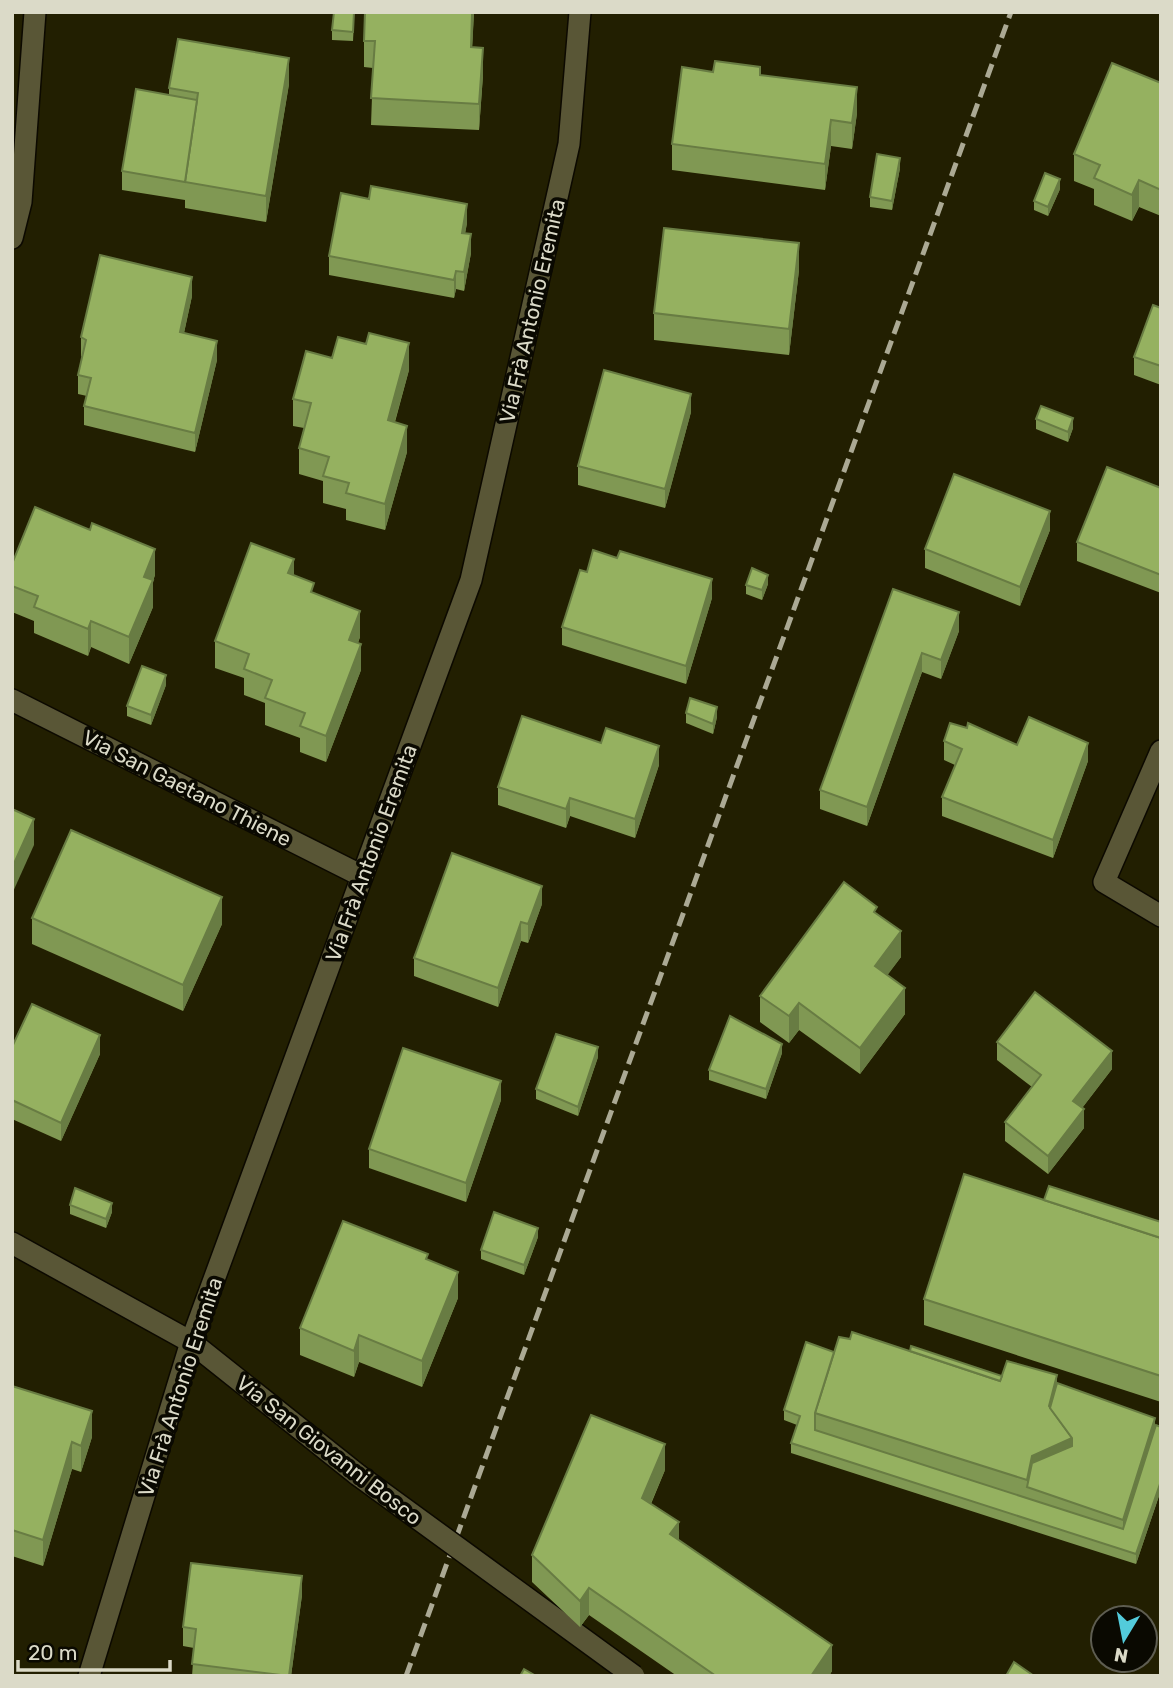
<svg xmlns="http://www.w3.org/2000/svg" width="1173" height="1688" font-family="Rubik,sans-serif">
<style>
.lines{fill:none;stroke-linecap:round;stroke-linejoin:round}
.street-casing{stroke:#0c0900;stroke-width:24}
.street{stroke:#595636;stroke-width:21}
.rail{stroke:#aba994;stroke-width:5;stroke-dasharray:14 7;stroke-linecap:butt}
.street-bridge-casing{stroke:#0c0900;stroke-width:24;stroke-linecap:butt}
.street-bridge{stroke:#595636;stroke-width:21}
.wall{fill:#809853}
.shaded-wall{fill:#687c43}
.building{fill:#95b160;stroke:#687c43;stroke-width:2}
.labels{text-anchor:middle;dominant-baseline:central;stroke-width:7;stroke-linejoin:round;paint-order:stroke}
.street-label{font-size:21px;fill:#dbdac8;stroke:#0a0901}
</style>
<rect width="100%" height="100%" fill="#221f01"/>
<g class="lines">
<g class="street-casing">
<g id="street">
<polyline points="12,238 21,202 35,12"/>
<polyline points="12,700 362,876"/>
<polyline points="1161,751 1104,882 1161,916"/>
<polyline points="12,1243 191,1342 358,1475"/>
<polyline points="89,1676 191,1342 471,580 569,144 580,12"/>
</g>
</g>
<use href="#street" class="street"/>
<polyline class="rail" points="406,1676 1011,12"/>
<g class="street-bridge-casing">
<polyline id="street-bridge" points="358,1475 634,1676"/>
</g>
<use href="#street-bridge" class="street-bridge"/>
</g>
<g class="wall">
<polygon points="474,12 472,47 483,75 479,130 371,125 373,68 364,67 364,41"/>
<polygon points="354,21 353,41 332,40 332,30"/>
<polygon points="713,72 760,75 857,113 852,149 831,146 825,190 672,170 672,144"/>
<polygon points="1161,83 1161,216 1139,207 1132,221 1094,205 1094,189 1074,181 1074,154"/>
<polygon points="289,84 266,222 185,208 185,200 122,190 122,171 169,95 169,88"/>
<polygon points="900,168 892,210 870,207 870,197"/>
<polygon points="1060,189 1048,216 1034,210 1034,201"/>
<polygon points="467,223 465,233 471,253 464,291 456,289 454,298 329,275 329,256"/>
<polygon points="799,270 789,355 654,340 654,313"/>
<polygon points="192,296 184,333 217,360 195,452 84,425 84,406 87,396 78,394 78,375 82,357 81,356 81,337"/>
<polygon points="1161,308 1161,385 1134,375 1134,357"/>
<polygon points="332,358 409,370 395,422 407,452 385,530 346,520 346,509 323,503 323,481 299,474 299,448 304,428 293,426 293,399"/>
<polygon points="691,412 665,508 578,485 578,466"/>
<polygon points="1036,419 1073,428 1068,442 1036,429"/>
<polygon points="1161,488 1161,593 1077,561 1077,542"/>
<polygon points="1050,530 1020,606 925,568 925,549"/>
<polygon points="12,564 155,575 153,581 153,607 129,664 91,647 88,656 34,633 34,621 12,612"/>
<polygon points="587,572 712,598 686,684 562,645 562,627"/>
<polygon points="294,575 360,637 358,643 361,670 326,762 300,752 300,738 265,725 265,703 244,695 244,678 215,668 215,641"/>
<polygon points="768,584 762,600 746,594 746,585"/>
<polygon points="893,589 959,631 941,679 922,672 867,826 820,809 820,790"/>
<polygon points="166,685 151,725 127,716 127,706"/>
<polygon points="686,713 717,717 713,734 686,723"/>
<polygon points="944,741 1017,745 1088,761 1053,858 942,816 942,797 955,765 944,760"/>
<polygon points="601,743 659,765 635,838 570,816 566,828 498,805 498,787"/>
<polygon points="542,904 528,943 521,941 498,1007 414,976 414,958"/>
<polygon points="877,915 901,957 887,975 905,1014 860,1074 799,1030 789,1043 760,1022 760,996"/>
<polygon points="32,918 222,924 183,1011 32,944"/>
<polygon points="997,1042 1112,1069 1082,1108 1084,1128 1048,1174 1005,1141 1005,1122 1032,1087 997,1060"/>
<polygon points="12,1047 100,1054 61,1141 12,1119"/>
<polygon points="782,1053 766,1099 709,1080 709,1070"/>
<polygon points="598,1057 578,1116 536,1099 536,1089"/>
<polygon points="501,1100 466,1202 369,1168 369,1149"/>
<polygon points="1044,1200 1161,1222 1161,1402 924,1325 924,1299"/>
<polygon points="70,1205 112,1212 106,1228 70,1214"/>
<polygon points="538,1237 524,1275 481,1259 481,1250"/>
<polygon points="428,1260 458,1298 422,1387 359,1362 354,1377 300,1355 300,1328"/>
<polygon points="850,1339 910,1351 1002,1376 1057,1383 1155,1427 1161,1427 1161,1490 1136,1564 791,1453 791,1443 797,1425 784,1420 784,1410 834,1352"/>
<polygon points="12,1386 92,1437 81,1472 72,1469 43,1566 12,1556"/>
<polygon points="665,1470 651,1504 679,1540 832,1671 829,1676 677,1676 589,1615 580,1627 532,1582 532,1555"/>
<polygon points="302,1595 291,1676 192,1676 194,1648 183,1646 183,1627"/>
</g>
<g class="shaded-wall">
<polygon points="472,12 474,12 471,73 471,47"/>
<polygon points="483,48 483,75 479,130 479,104"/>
<polygon points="289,58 289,84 266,222 266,196"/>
<polygon points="857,87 857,113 852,149 852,123"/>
<polygon points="831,120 831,146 825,190 825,164"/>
<polygon points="900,158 900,168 892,210 892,201"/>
<polygon points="1060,179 1060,189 1048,216 1048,207"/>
<polygon points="1139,180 1139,207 1132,221 1132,195"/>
<polygon points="467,204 467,223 462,252 462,233"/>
<polygon points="471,234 471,253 464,291 464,272"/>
<polygon points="799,243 799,270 789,355 789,329"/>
<polygon points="456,271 456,289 454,298 454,280"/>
<polygon points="192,277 192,296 180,351 180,332"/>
<polygon points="217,341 217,360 195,452 195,433"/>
<polygon points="409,343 409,370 388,446 388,420"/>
<polygon points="691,394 691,412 665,508 665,489"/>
<polygon points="1073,418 1073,428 1068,442 1068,432"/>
<polygon points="407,426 407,452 385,530 385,504"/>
<polygon points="1050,511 1050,530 1020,606 1020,587"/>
<polygon points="155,549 155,575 153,581 153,607 129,664 129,637 144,577"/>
<polygon points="294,559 294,585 288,573"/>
<polygon points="768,575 768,584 762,600 762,590"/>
<polygon points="712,579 712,598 686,684 686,666"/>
<polygon points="360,611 360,637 349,666 349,640"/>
<polygon points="959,612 959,631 941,679 941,660"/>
<polygon points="91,621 91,647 88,656 88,629"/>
<polygon points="361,644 361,670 326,762 326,736"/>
<polygon points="922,653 922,672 867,826 867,807"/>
<polygon points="166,675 166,685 151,725 151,715"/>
<polygon points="717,707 717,717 713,734 713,724"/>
<polygon points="1088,743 1088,761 1053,858 1053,840"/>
<polygon points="659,746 659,765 635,838 635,819"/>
<polygon points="570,798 570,816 566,828 566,809"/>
<polygon points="34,819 34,845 12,894 12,868"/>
<polygon points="542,886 542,904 528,943 528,924"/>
<polygon points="222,897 222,924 183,1011 183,985"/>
<polygon points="521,922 521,941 498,1007 498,988"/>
<polygon points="901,931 901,957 875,992 875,966"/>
<polygon points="905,988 905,1014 860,1074 860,1048"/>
<polygon points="799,1003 799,1030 789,1043 789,1016"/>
<polygon points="100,1035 100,1054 61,1141 61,1123"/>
<polygon points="782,1044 782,1053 766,1099 766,1089"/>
<polygon points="598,1047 598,1057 578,1116 578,1107"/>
<polygon points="1112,1051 1112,1069 1073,1120 1073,1101"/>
<polygon points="501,1081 501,1100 466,1202 466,1183"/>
<polygon points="1084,1109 1084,1128 1048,1174 1048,1156"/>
<polygon points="112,1203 112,1212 106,1228 106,1219"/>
<polygon points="538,1228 538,1237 524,1275 524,1265"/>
<polygon points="458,1272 458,1298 422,1387 422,1361"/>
<polygon points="359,1335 359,1362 354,1377 354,1351"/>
<polygon points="1057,1375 1057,1401 1053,1419 1049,1406"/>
<polygon points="92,1411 92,1437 81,1472 81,1446"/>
<polygon points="1155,1418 1155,1437 1123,1539 1123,1520"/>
<polygon points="1072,1438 1072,1464 1027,1487 1027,1480 1032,1456"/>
<polygon points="72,1442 72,1469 43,1566 43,1540"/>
<polygon points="665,1444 665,1470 642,1524 642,1498"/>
<polygon points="1161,1481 1161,1490 1136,1564 1136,1554"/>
<polygon points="679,1522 679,1548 670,1534"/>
<polygon points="302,1576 302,1595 291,1676 289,1676"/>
<polygon points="589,1588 589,1615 580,1627 580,1601"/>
<polygon points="832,1645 832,1671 829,1676 811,1676"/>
</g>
<g class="building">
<polygon points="334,12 354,12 353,32 332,30"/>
<polygon points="365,12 472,12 471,47 483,48 479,104 371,98 375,41 364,41"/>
<polygon points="178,39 289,58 266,196 185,182 198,93 169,88"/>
<polygon points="715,61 760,67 760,75 857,87 852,123 831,120 825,164 672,144 682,67 713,72"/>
<polygon points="1112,63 1161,83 1161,190 1139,180 1132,195 1094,178 1100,165 1074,154"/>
<polygon points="136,89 197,100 185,182 122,171"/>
<polygon points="877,154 900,158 892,201 870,197"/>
<polygon points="1045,173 1060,179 1048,207 1034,201"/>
<polygon points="371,186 467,204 462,233 471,234 464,272 456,271 454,280 329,256 341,193 369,199"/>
<polygon points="664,228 799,243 789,329 654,313"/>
<polygon points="100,255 192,277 180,332 217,341 195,433 84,406 91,378 78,375 86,340 81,337"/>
<polygon points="1153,305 1161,308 1161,366 1134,357"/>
<polygon points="369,333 409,343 388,420 407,426 385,504 346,493 349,483 323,476 329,457 299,448 311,403 293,399 306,351 332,358 338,337 366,344"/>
<polygon points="604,370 691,394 665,489 578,466"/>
<polygon points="1041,406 1073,418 1068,432 1036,419"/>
<polygon points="1107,467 1161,488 1161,575 1077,542"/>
<polygon points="954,474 1050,511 1020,587 925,549"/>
<polygon points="35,507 90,530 92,523 155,549 144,577 153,580 129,637 91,621 88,629 34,607 38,596 12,586 12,564"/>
<polygon points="251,543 294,559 288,573 314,583 311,592 360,611 349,640 361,644 326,736 300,726 305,713 265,698 272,680 244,669 249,654 215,641"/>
<polygon points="593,550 617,558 620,551 712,579 686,666 562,627 580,570 587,572"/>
<polygon points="752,568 768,575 762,590 746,585"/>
<polygon points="893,589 959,612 941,660 922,653 867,807 820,790"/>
<polygon points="142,666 166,675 151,715 127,706"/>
<polygon points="690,698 717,707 713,724 686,713"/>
<polygon points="522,716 601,743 606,728 659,746 635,819 570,798 566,809 498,787"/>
<polygon points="1029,717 1088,743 1053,840 942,797 962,749 944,741 950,723 967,728 968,723 1017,745"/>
<polygon points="12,809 34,819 12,868"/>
<polygon points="71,830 222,897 183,985 32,918"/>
<polygon points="452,853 542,886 528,924 521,922 498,988 414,958"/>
<polygon points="844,882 877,907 874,912 901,931 875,966 905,988 860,1048 799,1003 789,1016 760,996"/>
<polygon points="1035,992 1112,1051 1073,1101 1084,1109 1048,1156 1005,1122 1041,1075 997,1042"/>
<polygon points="32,1004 100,1035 61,1123 12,1100 12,1047"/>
<polygon points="730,1016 782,1044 766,1089 709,1070"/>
<polygon points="556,1034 598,1047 578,1107 536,1089"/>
<polygon points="403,1048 501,1081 466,1183 369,1149"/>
<polygon points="964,1174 1161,1238 1161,1376 924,1299"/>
<polygon points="1049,1186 1161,1222 1161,1238 1044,1200"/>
<polygon points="75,1188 112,1203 106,1219 70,1205"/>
<polygon points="494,1212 538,1228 524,1265 481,1250"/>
<polygon points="343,1221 428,1254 426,1259 458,1272 422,1361 359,1335 354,1351 300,1328"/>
<polygon points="852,1332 1000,1381 1007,1361 1057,1375 1049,1406 1072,1438 1032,1456 1027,1480 815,1413 839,1337 850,1339"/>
<polygon points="806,1342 834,1352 815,1413 815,1430 1123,1529 1156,1425 1161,1427 1161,1481 1136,1554 791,1443 800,1416 784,1410"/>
<polygon points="911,1346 1002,1376 1000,1381 910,1351"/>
<polygon points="1057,1383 1155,1418 1123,1520 1027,1487 1032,1463 1072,1446 1072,1438 1050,1408"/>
<polygon points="12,1386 92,1411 81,1446 72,1442 43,1540 12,1530"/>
<polygon points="591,1415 665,1444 642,1498 679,1522 670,1534 832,1645 811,1676 716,1676 589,1588 580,1601 532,1555"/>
<polygon points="191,1563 302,1576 289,1676 192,1664 196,1629 183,1627"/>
<polygon points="1014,1662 1034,1676 1006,1676"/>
<polygon points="524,1669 536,1676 520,1676"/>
</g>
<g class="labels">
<g class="street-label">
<text transform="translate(532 311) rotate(-77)">Via Frà Antonio Eremita</text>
<text transform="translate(187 788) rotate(27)">Via San Gaetano Thiene</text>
<text transform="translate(371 853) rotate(-70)">Via Frà Antonio Eremita</text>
<text transform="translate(180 1387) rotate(-72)">Via Frà Antonio Eremita</text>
<text transform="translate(329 1450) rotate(38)">Via San Giovanni Bosco</text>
</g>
</g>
<rect width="1173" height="1688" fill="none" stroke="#dbdac8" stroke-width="28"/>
<g transform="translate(1124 1639) rotate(190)"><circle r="33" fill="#0a0901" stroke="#5e5d51" stroke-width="2"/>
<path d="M0-5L12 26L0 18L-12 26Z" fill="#53cbdb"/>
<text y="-10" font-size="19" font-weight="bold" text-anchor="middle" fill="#dbdac8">N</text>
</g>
<path d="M18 1660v10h152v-10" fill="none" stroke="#dbdac8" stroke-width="3.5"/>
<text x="28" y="1660" font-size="21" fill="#dbdac8" stroke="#0a0901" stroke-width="5" paint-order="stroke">20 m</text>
</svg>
